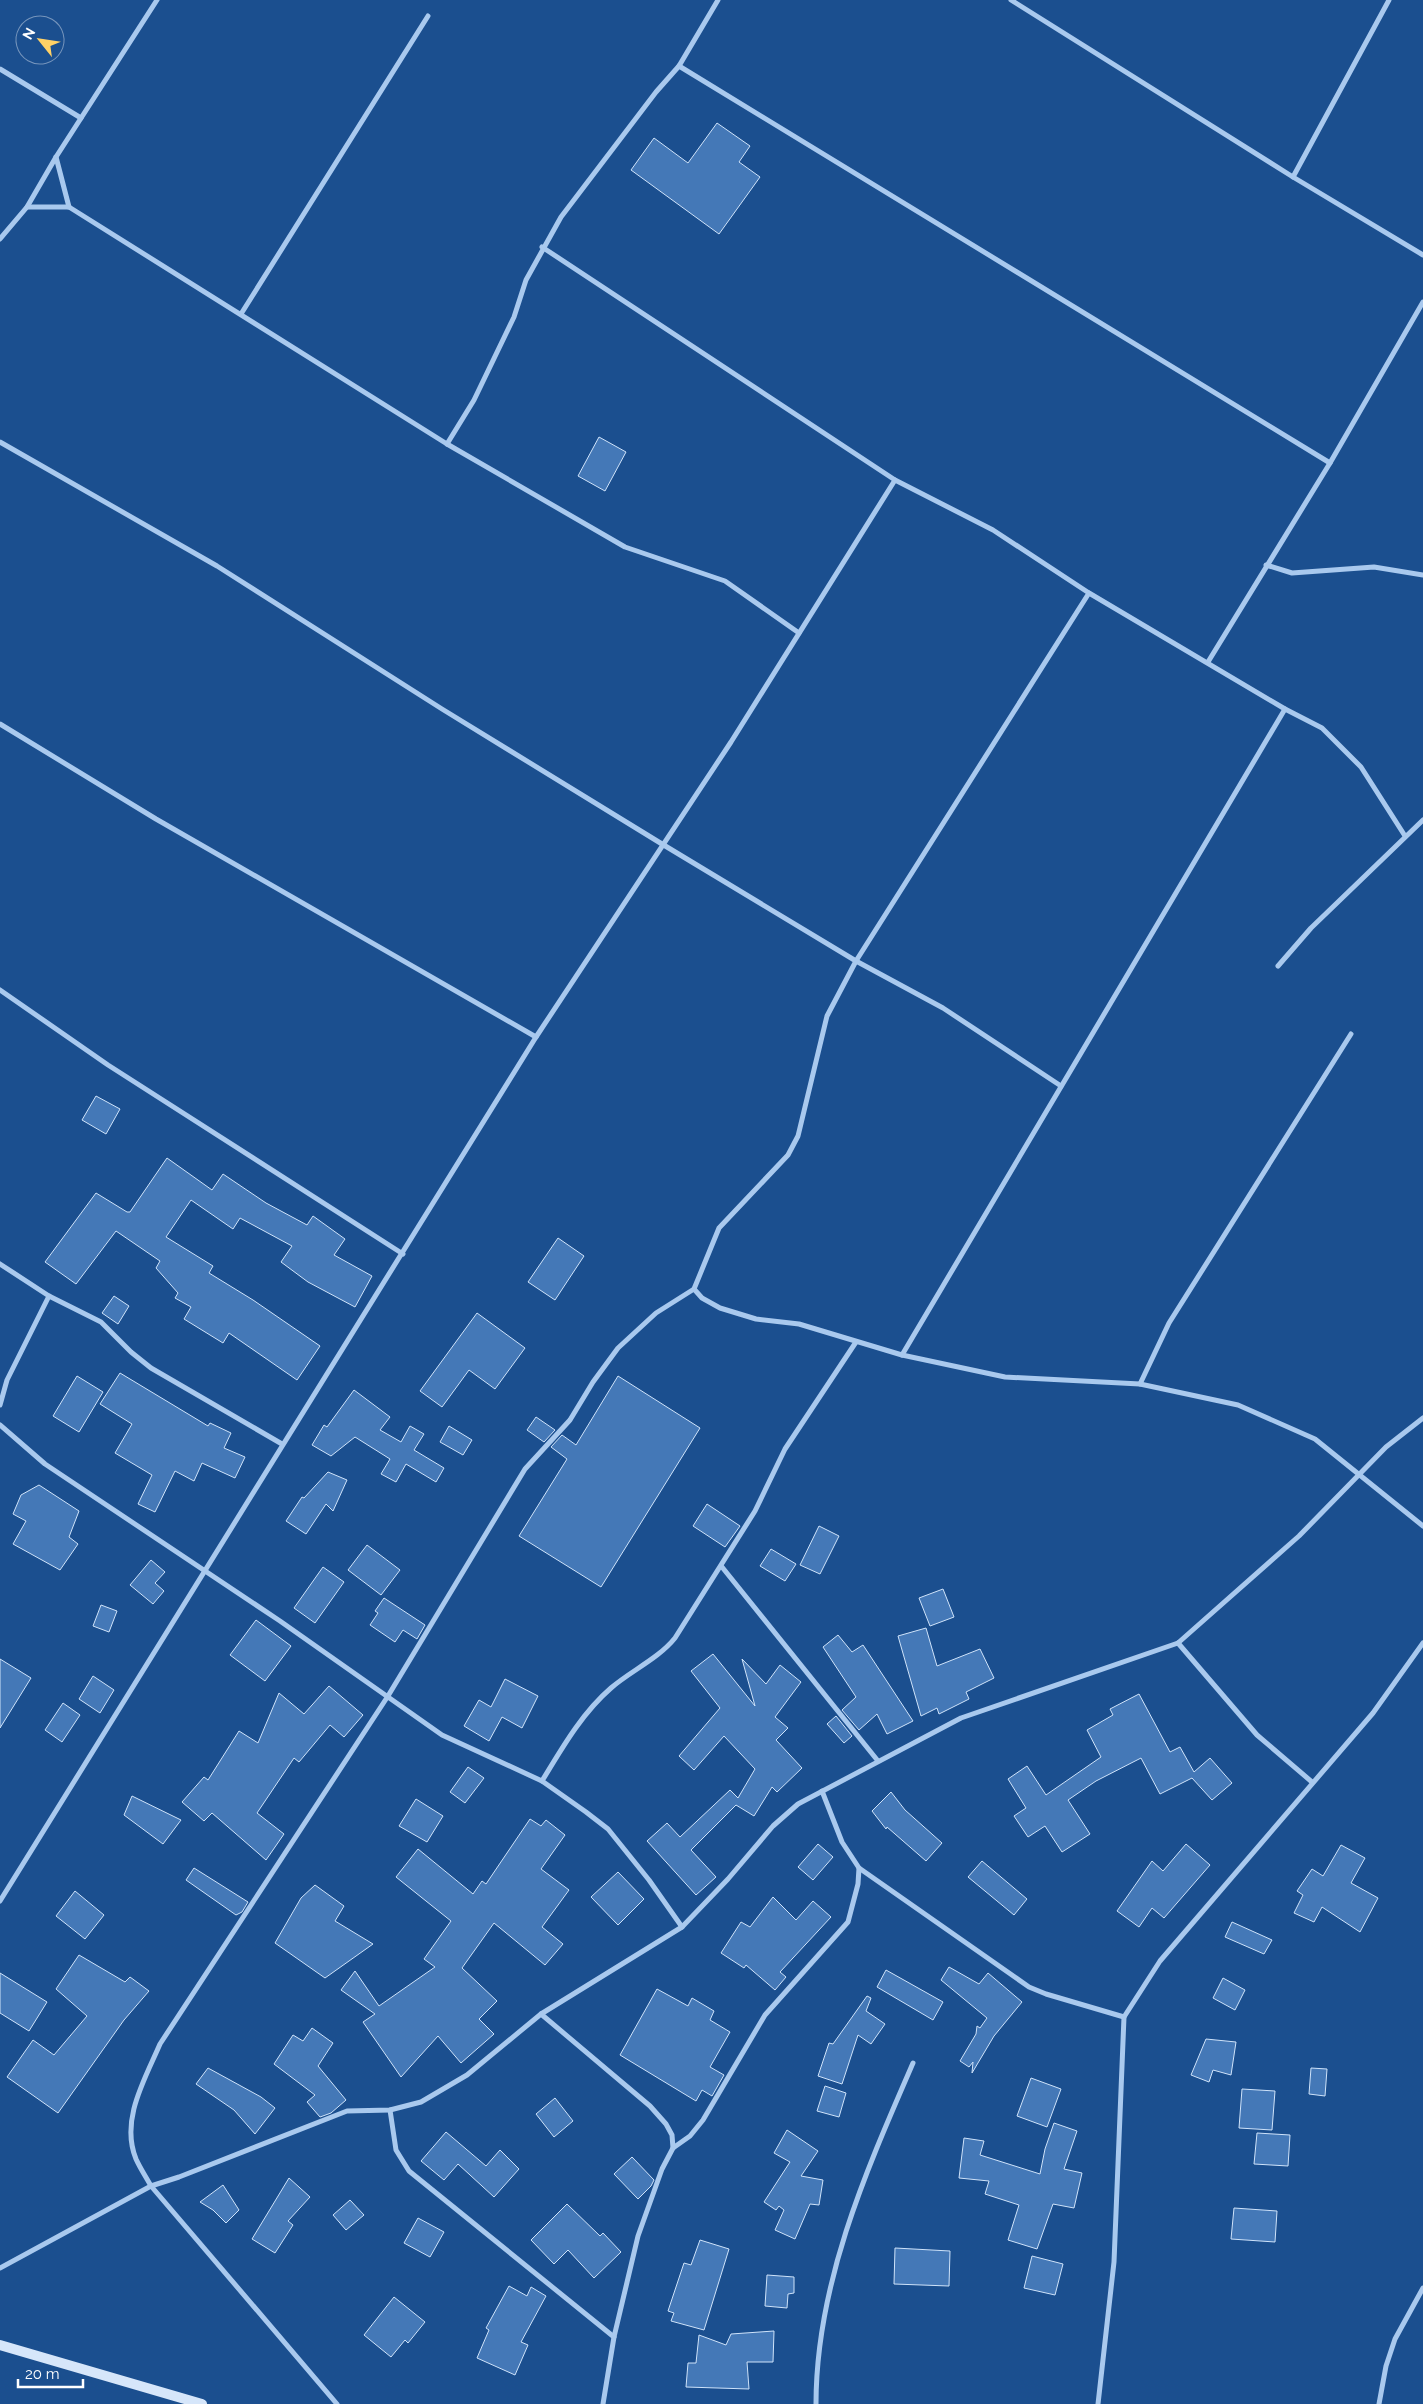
<svg xmlns="http://www.w3.org/2000/svg" width="1423" height="2404" font-family="Raleway,sans-serif">
<style>
.building{fill:#4478b7;stroke:#cfe3fa}
.lines{fill:none;stroke-linecap:round;stroke-linejoin:round}
.street{stroke:#a9c9ee;stroke-width:5}
.secondary{stroke:#d6e6fa;stroke-width:10}
</style>
<rect width="100%" height="100%" fill="#1b4f8f"/>
<g class="building">
<polygon points="717,123 750,146 739,162 760,177 719,234 631,170 654,138 688,163"/>
<polygon points="599,437 626,452 605,491 578,476"/>
<polygon points="96,1096 120,1109 106,1134 82,1120"/>
<polygon points="167,1158 212,1190 223,1174 266,1203 307,1225 313,1216 345,1239 334,1255 372,1276 355,1307 308,1282 281,1262 292,1246 240,1218 233,1229 191,1200 166,1237 213,1266 209,1273 253,1300 320,1346 297,1380 229,1333 223,1343 184,1319 191,1307 175,1298 178,1293 156,1268 160,1261 116,1231 76,1284 45,1262 96,1193 127,1212 130,1212"/>
<polygon points="558,1238 584,1256 555,1300 528,1282"/>
<polygon points="114,1296 129,1306 118,1324 102,1313"/>
<polygon points="477,1313 525,1348 495,1389 469,1370 442,1407 420,1391"/>
<polygon points="120,1373 208,1426 210,1423 231,1433 224,1448 245,1457 235,1478 202,1463 194,1481 175,1471 155,1512 138,1504 152,1475 115,1453 132,1424 100,1404"/>
<polygon points="77,1376 103,1392 79,1432 53,1416"/>
<polygon points="618,1376 700,1428 601,1587 519,1536 567,1459 551,1447 562,1435 576,1445"/>
<polygon points="354,1390 390,1417 380,1430 401,1442 410,1426 424,1434 414,1450 444,1468 436,1482 406,1464 396,1482 381,1474 390,1459 355,1437 331,1456 312,1445 324,1425 327,1427"/>
<polygon points="536,1417 555,1430 544,1442 527,1430"/>
<polygon points="449,1426 472,1440 463,1455 440,1442"/>
<polygon points="328,1472 347,1480 333,1511 326,1504 306,1534 286,1521 302,1497 304,1498"/>
<polygon points="39,1485 79,1511 69,1537 78,1544 60,1570 13,1544 26,1521 13,1514 21,1495"/>
<polygon points="707,1504 740,1526 725,1547 693,1526"/>
<polygon points="819,1526 839,1536 820,1574 800,1565"/>
<polygon points="367,1545 400,1570 381,1595 348,1570"/>
<polygon points="771,1549 796,1564 785,1581 760,1566"/>
<polygon points="151,1560 165,1572 155,1583 164,1591 153,1604 130,1585"/>
<polygon points="323,1567 344,1582 315,1623 294,1608"/>
<polygon points="943,1589 954,1617 930,1626 919,1598"/>
<polygon points="384,1598 425,1625 417,1639 403,1630 395,1642 370,1625 378,1613 375,1611"/>
<polygon points="101,1605 117,1611 109,1632 93,1626"/>
<polygon points="256,1620 291,1646 265,1681 230,1655"/>
<polygon points="926,1628 937,1666 980,1649 994,1678 966,1692 969,1699 939,1714 937,1708 921,1716 898,1636"/>
<polygon points="838,1635 852,1652 863,1645 913,1721 887,1734 877,1714 859,1730 842,1710 856,1697 823,1647"/>
<polygon points="713,1654 755,1706 742,1659 766,1684 780,1665 801,1682 775,1717 788,1728 776,1740 802,1768 777,1792 772,1787 754,1816 736,1805 691,1850 716,1877 696,1895 647,1841 667,1823 680,1837 730,1790 738,1798 755,1769 724,1736 694,1770 679,1756 720,1708 691,1671"/>
<polygon points="0,1659 31,1678 0,1728"/>
<polygon points="93,1676 114,1690 100,1713 79,1699"/>
<polygon points="505,1679 538,1696 522,1728 502,1717 489,1741 464,1726 479,1700 491,1707"/>
<polygon points="329,1686 363,1715 344,1737 330,1725 299,1762 294,1758 257,1813 284,1834 266,1860 212,1813 204,1821 182,1802 204,1777 208,1780 239,1731 258,1743 279,1693 304,1714"/>
<polygon points="1139,1694 1170,1752 1180,1747 1194,1772 1210,1758 1232,1783 1212,1800 1192,1778 1160,1794 1141,1758 1096,1781 1068,1800 1090,1834 1062,1852 1045,1826 1028,1837 1014,1816 1026,1808 1008,1779 1027,1766 1046,1795 1101,1757 1087,1730 1113,1715 1110,1709"/>
<polygon points="63,1703 80,1715 62,1742 45,1730"/>
<polygon points="836,1716 852,1736 844,1743 827,1724"/>
<polygon points="468,1767 484,1778 465,1803 450,1792"/>
<polygon points="891,1792 905,1810 942,1843 926,1861 887,1827 886,1829 872,1811"/>
<polygon points="132,1796 181,1820 163,1844 124,1815"/>
<polygon points="416,1799 443,1816 427,1842 399,1826"/>
<polygon points="530,1819 541,1826 546,1820 565,1835 541,1869 569,1890 542,1927 563,1944 545,1965 494,1923 462,1968 497,2001 479,2019 494,2034 461,2063 438,2036 401,2077 363,2022 375,2014 341,1990 355,1971 379,2006 435,1967 424,1959 451,1921 396,1877 418,1849 473,1894 482,1881 486,1884"/>
<polygon points="818,1844 833,1857 813,1880 798,1867"/>
<polygon points="1186,1844 1210,1865 1164,1918 1152,1908 1139,1927 1117,1911 1152,1861 1163,1871"/>
<polygon points="1341,1845 1365,1858 1351,1883 1378,1898 1360,1932 1322,1907 1314,1922 1294,1913 1303,1895 1297,1891 1312,1869 1323,1876"/>
<polygon points="982,1861 1027,1899 1014,1915 968,1877"/>
<polygon points="194,1868 248,1902 242,1912 236,1915 186,1880"/>
<polygon points="618,1872 644,1899 618,1925 591,1897"/>
<polygon points="315,1885 344,1906 335,1921 373,1944 325,1978 275,1943 301,1898"/>
<polygon points="75,1891 104,1915 85,1939 56,1916"/>
<polygon points="773,1897 796,1920 813,1901 831,1917 780,1972 786,1977 775,1990 746,1965 744,1968 721,1953 741,1922 750,1927"/>
<polygon points="1232,1922 1272,1940 1264,1954 1225,1937"/>
<polygon points="79,1955 125,1982 130,1977 149,1991 124,2020 58,2113 7,2077 33,2040 54,2055 87,2016 56,1989"/>
<polygon points="949,1967 979,1984 988,1973 1022,2002 994,2036 972,2073 973,2062 969,2067 960,2061 976,2034 977,2026 980,2028 987,2018 941,1980"/>
<polygon points="886,1970 943,2002 933,2020 877,1987"/>
<polygon points="0,1973 47,2002 29,2031 0,2013"/>
<polygon points="1223,1978 1245,1990 1235,2010 1213,1998"/>
<polygon points="657,1989 688,2006 692,1998 714,2011 710,2020 730,2032 710,2067 724,2075 712,2096 702,2090 696,2101 620,2055"/>
<polygon points="867,1996 871,1998 866,2011 885,2024 871,2044 858,2035 842,2084 818,2076 829,2043 833,2044"/>
<polygon points="312,2028 333,2043 318,2066 346,2100 331,2113 320,2117 307,2102 315,2095 274,2064 293,2035 303,2041"/>
<polygon points="1206,2039 1236,2042 1231,2075 1213,2070 1209,2082 1191,2075"/>
<polygon points="208,2068 261,2097 275,2108 255,2134 234,2110 196,2084"/>
<polygon points="1311,2068 1327,2069 1325,2096 1309,2094"/>
<polygon points="1031,2078 1061,2089 1047,2127 1017,2116"/>
<polygon points="825,2086 846,2093 839,2117 817,2111"/>
<polygon points="1242,2089 1275,2091 1272,2130 1239,2128"/>
<polygon points="555,2098 573,2121 554,2137 536,2114"/>
<polygon points="1054,2123 1077,2131 1064,2169 1082,2173 1074,2208 1053,2204 1037,2249 1008,2240 1019,2205 985,2194 989,2181 959,2178 964,2138 984,2141 980,2155 1040,2174 1045,2149"/>
<polygon points="787,2130 818,2151 801,2176 823,2180 819,2205 810,2204 795,2239 775,2230 784,2210 779,2206 776,2210 764,2202 790,2162 774,2153"/>
<polygon points="446,2132 486,2166 500,2150 519,2169 494,2197 458,2164 444,2180 421,2161"/>
<polygon points="1257,2133 1290,2135 1288,2166 1254,2164"/>
<polygon points="632,2157 654,2180 651,2186 638,2199 614,2174"/>
<polygon points="289,2178 310,2197 288,2221 293,2225 275,2253 252,2239"/>
<polygon points="223,2185 239,2210 226,2223 213,2210 200,2202"/>
<polygon points="350,2200 364,2215 346,2230 333,2215"/>
<polygon points="567,2204 600,2236 603,2233 621,2252 594,2278 568,2250 554,2264 531,2240"/>
<polygon points="1234,2208 1277,2211 1275,2242 1231,2239"/>
<polygon points="418,2218 444,2232 430,2257 404,2243"/>
<polygon points="700,2240 729,2249 704,2330 671,2321 674,2313 668,2311 684,2263 691,2265"/>
<polygon points="895,2248 950,2251 949,2286 894,2284"/>
<polygon points="1032,2256 1063,2264 1055,2295 1024,2288"/>
<polygon points="767,2275 794,2277 794,2293 788,2294 787,2308 765,2306"/>
<polygon points="509,2286 527,2296 531,2287 546,2296 521,2342 528,2345 515,2375 477,2358 489,2330 486,2328"/>
<polygon points="394,2297 425,2322 408,2343 405,2340 391,2357 364,2335"/>
<polygon points="774,2331 773,2362 747,2362 749,2389 686,2387 688,2363 696,2363 699,2335 726,2345 731,2334"/>
</g>
<g class="lines">
<g class="street">
<polyline points="1011,0 1293,177 1423,255"/>
<polyline points="679,66 1330,463"/>
<polyline points="0,69 81,118"/>
<polyline points="56,157 69,207"/>
<polyline points="1293,177 1389,0"/>
<polyline points="27,207 69,207 447,444 625,547 725,581 799,633"/>
<polyline points="0,239 27,207 56,157 157,0"/>
<polyline points="542,247 895,480 993,530 1089,593 1285,709 1322,728 1361,767 1405,836"/>
<polyline points="241,314 428,16"/>
<polyline points="0,442 217,566 442,709 662,844 856,961 943,1008 1061,1086"/>
<polyline points="447,444 474,400 514,317 526,280 561,217 656,92 679,66 718,0"/>
<polyline points="1266,565 1292,573 1374,567 1423,575"/>
<polyline points="1208,662 1330,463 1423,302"/>
<polyline points="0,724 156,819 536,1037"/>
<polyline points="1278,966 1311,928 1423,820"/>
<polyline points="0,990 108,1065 403,1254"/>
<polyline points="0,1264 49,1296 101,1322 131,1352 151,1368 282,1444"/>
<polyline points="694,1289 702,1298 720,1308 756,1319 799,1324 902,1355 1005,1377 1140,1384 1238,1405 1315,1439 1423,1526"/>
<polyline points="902,1355 1285,709"/>
<polyline points="1140,1384 1169,1323 1351,1034"/>
<polyline points="0,1405 7,1380 49,1296"/>
<polyline points="0,1425 45,1464 280,1621 442,1735 542,1781 586,1812 608,1829 649,1880 682,1927"/>
<polyline points="722,1567 878,1761"/>
<polyline points="1178,1643 1257,1735 1312,1782"/>
<path d="M542,1781C562,1748 582,1713 611,1688C632,1670 658,1659 675,1638L755,1511L785,1449L856,1342"/>
<polyline points="822,1791 842,1842 859,1868 1029,1987 1046,1994 1124,2017"/>
<polyline points="0,1901 536,1037 731,742 895,480"/>
<polyline points="541,2014 650,2106 666,2124 672,2135 673,2148 662,2169 638,2236 614,2337 603,2404"/>
<polyline points="390,2110 396,2150 409,2171 614,2337"/>
<polyline points="673,2148 690,2136 703,2120 765,2015 848,1922 858,1884 859,1868"/>
<polyline points="0,2268 151,2186 179,2177 347,2111 390,2110 421,2102 467,2075 541,2014 682,1927 728,1879 773,1826 798,1804 961,1718 1178,1643 1299,1536 1386,1447 1423,1418"/>
<path d="M337,2404L151,2186C146,2177 140,2168 136,2159C120,2120 145,2079 160,2044L388,1696L525,1469L570,1420L593,1382L618,1348L656,1313L694,1289L719,1228L788,1155L798,1136L827,1016L856,961L1089,593"/>
<path d="M816,2404C816,2284 866,2171 913,2063"/>
<polyline points="1098,2404 1114,2262 1124,2017 1160,1961 1373,1713 1423,1643"/>
<polyline points="1379,2404 1386,2366 1395,2339 1423,2288"/>
</g>
<polyline class="secondary" points="0,2345 202,2404"/>
</g>
<g transform="translate(40 40) rotate(300)"><circle r="24" fill="#1b4f8f" stroke="#7695bc"/>
<path d="M0-4L9 19L0 12L-9 19Z" fill="#ffd166"/>
<text y="-8" font-size="14" font-weight="bold" text-anchor="middle" fill="#ffffff">N</text>
</g>
<path d="M18 2379v8h65v-8" fill="none" stroke="#ffffff" stroke-width="2.5"/>
<text x="25" y="2379" font-size="15" fill="#ffffff" stroke="#1b4f8f" stroke-width="4" paint-order="stroke">20 m</text>
</svg>
